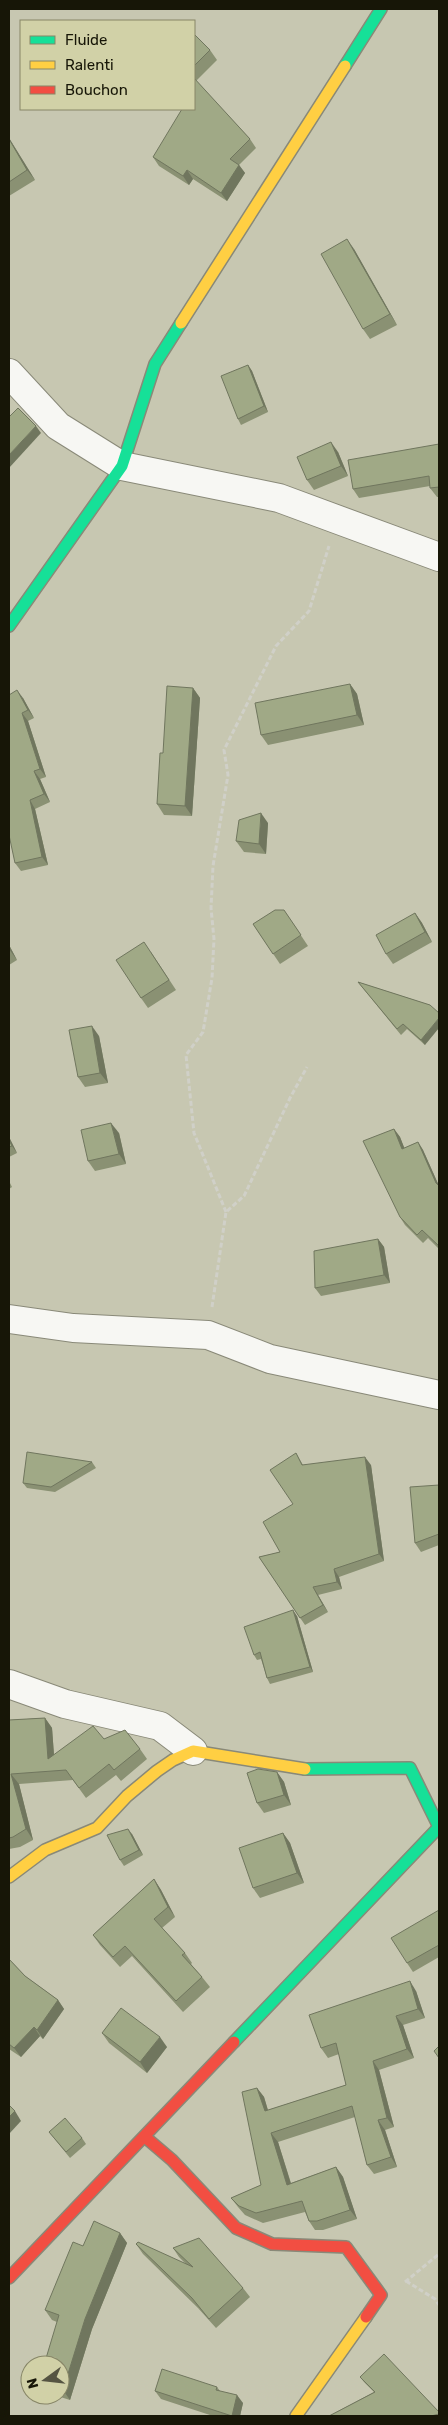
<svg xmlns="http://www.w3.org/2000/svg" width="448" height="2425" font-family="Rubik,sans-serif">
<style>
.lines{fill:none;stroke-linecap:round;stroke-linejoin:round}
.street-casing{stroke:#898978;stroke-width:30}
.fast-casing{stroke:#898978;stroke-width:14}
.slow-casing{stroke:#898978;stroke-width:14}
.jam-casing{stroke:#898978;stroke-width:14}
.path{stroke:#d0d0c8;stroke-width:3;stroke-dasharray:5 2.5;stroke-linecap:butt}
.street{stroke:#f7f7f3;stroke-width:28}
.fast{stroke:#16e098;stroke-width:11}
.slow{stroke:#ffcf43;stroke-width:11}
.jam{stroke:#f24e42;stroke-width:11}
.wall{fill:#8a9173}
.shaded-wall{fill:#70765e}
.building{fill:#a0a986;stroke:#70765e}
</style>
<rect width="100%" height="100%" fill="#c7c7b1"/>
<g class="lines">
<g class="street-casing">
<g id="street">
<polyline points="9,373 58,426 122,466 279,498 439,557"/>
<polyline points="9,1319 73,1328 208,1335 270,1359 439,1395"/>
<polyline points="9,1684 65,1704 160,1726 193,1751"/>
</g>
</g>
<g class="fast-casing">
<g id="fast">
<polyline points="345,66 381,9"/>
<polyline points="9,626 122,466 155,364 181,323"/>
<polyline points="305,1769 410,1768 439,1827"/>
<polyline points="234,2042 439,1827"/>
</g>
</g>
<g class="slow-casing">
<g id="slow">
<polyline points="181,323 345,66"/>
<polyline points="9,1877 45,1850 97,1828 127,1796 157,1771 173,1760 193,1751 305,1769"/>
<polyline points="296,2416 366,2317"/>
</g>
</g>
<g class="jam-casing">
<g id="jam">
<polyline points="145,2137 172,2160 236,2228 272,2244 346,2247 381,2295 366,2317"/>
<polyline points="9,2278 234,2042"/>
</g>
</g>
<g class="path">
<polyline points="226,1212 194,1133 186,1055 203,1032 212,978 214,939 211,908 213,866 228,775 224,750 276,646 309,611 329,546"/>
<polyline points="212,1307 226,1212 244,1196 290,1098 307,1067"/>
<polyline points="406,2281 435,2299 439,2305"/>
<polyline points="405,2282 439,2254"/>
</g>
<use href="#street" class="street"/>
<use href="#fast" class="fast"/>
<use href="#slow" class="slow"/>
<use href="#jam" class="jam"/>
</g>
<g class="wall">
<polygon points="194,34 210,50 217,60 196,81 250,139 256,148 239,165 245,173 227,201 193,179 189,185 159,166 153,157 194,109"/>
<polygon points="9,138 35,180 9,196"/>
<polygon points="354,249 397,325 370,339 363,329"/>
<polygon points="248,365 252,371 268,412 241,425 238,419"/>
<polygon points="439,444 439,497 437,497 430,488 430,486 359,498 353,489"/>
<polygon points="338,452 348,476 314,490 307,480"/>
<polygon points="350,684 357,694 364,725 268,745 261,735"/>
<polygon points="193,688 200,698 192,816 164,815 157,804 163,753"/>
<polygon points="23,698 34,718 28,721 46,777 40,779 50,802 35,809 48,865 21,871 15,863"/>
<polygon points="268,823 266,854 244,852 236,841"/>
<polygon points="284,910 308,946 280,964 253,924"/>
<polygon points="415,913 422,923 432,942 393,964 386,954"/>
<polygon points="9,945 17,960 9,965"/>
<polygon points="151,952 176,990 148,1008 141,998"/>
<polygon points="358,982 430,1005 425,1045 407,1029 401,1035"/>
<polygon points="99,1036 108,1083 85,1087 78,1077"/>
<polygon points="394,1129 400,1137 404,1148 418,1142 423,1150 439,1186 439,1249 428,1238 423,1243 405,1225 400,1217"/>
<polygon points="119,1133 126,1164 95,1171 88,1161"/>
<polygon points="9,1137 17,1153 9,1157"/>
<polygon points="9,1181 12,1187 9,1189"/>
<polygon points="378,1239 384,1247 390,1283 321,1296 315,1288"/>
<polygon points="296,1453 303,1465 371,1465 384,1561 339,1577 342,1589 318,1595 328,1612 305,1625 259,1557 280,1552 293,1504"/>
<polygon points="92,1462 96,1468 55,1492 27,1488 23,1483"/>
<polygon points="439,1485 439,1545 421,1552 415,1543"/>
<polygon points="297,1616 313,1672 270,1684 267,1678 261,1659 257,1660 254,1655"/>
<polygon points="45,1718 52,1728 54,1755 104,1739 140,1749 147,1759 121,1781 116,1775 86,1798 73,1780 19,1784 33,1840 20,1847 9,1849 9,1720"/>
<polygon points="277,1772 284,1782 291,1805 264,1813 257,1803"/>
<polygon points="283,1833 290,1843 304,1883 260,1898 253,1888"/>
<polygon points="132,1834 143,1855 124,1866 120,1860"/>
<polygon points="154,1879 161,1890 175,1917 162,1928 185,1953 192,1963 191,1964 202,1977 210,1987 183,2012 132,1956 120,1967 100,1945 93,1935"/>
<polygon points="439,1910 439,1957 413,1972 407,1963"/>
<polygon points="9,1959 25,1976 58,2000 64,2009 43,2039 40,2036 21,2057 9,2049"/>
<polygon points="416,1991 425,2018 403,2025 414,2058 379,2070 394,2127 385,2130 397,2167 374,2174 367,2165 355,2117 278,2142 291,2183 336,2167 343,2177 357,2219 323,2230 315,2230 309,2221 305,2212 263,2223 245,2215 238,2207 231,2198 261,2185 257,2088 264,2097 268,2110 346,2085 339,2054 328,2058 321,2048"/>
<polygon points="102,2033 167,2047 147,2073 109,2043"/>
<polygon points="49,2132 82,2138 86,2144 70,2158"/>
<polygon points="120,2233 127,2243 92,2329 70,2400 54,2395 60,2395 60,2365 57,2322 52,2320 45,2310 83,2246"/>
<polygon points="136,2244 186,2264 179,2257 173,2248 243,2288 250,2297 216,2328 198,2308 143,2254"/>
<polygon points="360,2377 439,2412 439,2416 329,2416 374,2392 364,2382"/>
<polygon points="217,2387 220,2391 243,2403 240,2416 213,2416 161,2399 155,2391"/>
</g>
<g class="shaded-wall">
<polygon points="9,138 35,180 27,170 9,139"/>
<polygon points="239,165 245,173 227,201 221,193"/>
<polygon points="187,170 193,179 189,185 183,176"/>
<polygon points="347,239 354,249 397,325 390,314"/>
<polygon points="248,365 252,371 268,412 264,406"/>
<polygon points="36,426 41,433 9,468 9,455"/>
<polygon points="331,442 338,452 348,476 341,466"/>
<polygon points="350,684 357,694 364,725 357,715"/>
<polygon points="193,688 200,698 192,816 185,806"/>
<polygon points="17,690 23,698 34,718 28,710"/>
<polygon points="22,713 28,721 46,777 40,769"/>
<polygon points="34,771 40,779 50,802 44,794"/>
<polygon points="30,800 35,809 48,865 42,857"/>
<polygon points="261,813 268,823 266,854 259,844"/>
<polygon points="415,913 422,923 432,942 425,932"/>
<polygon points="9,945 17,960 9,949"/>
<polygon points="439,1018 439,1028 425,1045 421,1040"/>
<polygon points="92,1026 99,1036 108,1083 100,1073"/>
<polygon points="111,1123 119,1133 126,1164 119,1154"/>
<polygon points="394,1129 400,1137 408,1157 402,1149"/>
<polygon points="9,1137 17,1153 12,1146 9,1140"/>
<polygon points="418,1142 423,1150 439,1186 439,1188 436,1183"/>
<polygon points="378,1239 384,1247 390,1283 384,1275"/>
<polygon points="365,1457 371,1465 384,1561 379,1554"/>
<polygon points="334,1569 339,1577 342,1589 337,1582"/>
<polygon points="313,1587 318,1595 328,1612 323,1605"/>
<polygon points="293,1610 297,1616 313,1672 310,1667"/>
<polygon points="45,1718 52,1728 55,1769 48,1759"/>
<polygon points="277,1772 284,1782 291,1805 284,1795"/>
<polygon points="11,1774 19,1784 33,1840 26,1829"/>
<polygon points="128,1829 132,1834 143,1855 139,1850"/>
<polygon points="283,1833 290,1843 304,1883 297,1873"/>
<polygon points="154,1879 161,1890 175,1917 168,1907"/>
<polygon points="410,1981 416,1991 425,2018 418,2009"/>
<polygon points="58,2000 64,2009 43,2039 37,2030"/>
<polygon points="396,2016 403,2025 414,2058 407,2049"/>
<polygon points="34,2027 40,2036 21,2057 14,2048"/>
<polygon points="160,2037 167,2047 147,2073 140,2062"/>
<polygon points="373,2061 379,2070 394,2127 387,2118"/>
<polygon points="257,2088 264,2097 271,2121 265,2111"/>
<polygon points="15,2111 21,2121 9,2134 9,2117"/>
<polygon points="378,2120 385,2130 397,2167 391,2157"/>
<polygon points="271,2133 278,2142 294,2194 287,2185"/>
<polygon points="336,2167 343,2177 357,2219 350,2210"/>
<polygon points="120,2233 127,2243 92,2329 70,2400 63,2390 85,2319"/>
<polygon points="237,2395 243,2403 240,2416 232,2416"/>
</g>
<g class="building">
<polygon points="194,34 210,50 194,66"/>
<polygon points="194,78 250,139 230,159 239,165 221,193 187,170 183,176 153,157 182,109 194,109"/>
<polygon points="9,139 27,170 9,182"/>
<polygon points="347,239 390,314 363,329 321,254"/>
<polygon points="248,365 264,406 238,419 221,376"/>
<polygon points="18,408 36,426 9,455 9,417"/>
<polygon points="331,442 341,466 307,480 297,457"/>
<polygon points="439,444 439,487 430,488 429,476 353,489 348,460"/>
<polygon points="350,684 357,715 261,735 255,703"/>
<polygon points="167,686 193,688 185,806 157,804 160,753 163,753"/>
<polygon points="17,690 28,710 22,713 40,769 34,771 44,794 30,800 42,857 15,863 9,835 9,695"/>
<polygon points="261,813 259,844 236,841 239,820"/>
<polygon points="275,910 284,910 301,935 273,954 253,924"/>
<polygon points="415,913 425,932 386,954 376,935"/>
<polygon points="144,942 169,980 141,998 116,960"/>
<polygon points="358,982 430,1005 439,1013 439,1018 421,1040 403,1024 397,1029"/>
<polygon points="92,1026 100,1073 78,1077 69,1030"/>
<polygon points="111,1123 119,1154 88,1161 81,1130"/>
<polygon points="394,1129 402,1149 418,1142 436,1183 439,1186 439,1246 422,1230 417,1235 400,1217 363,1141"/>
<polygon points="9,1140 12,1146 9,1147"/>
<polygon points="378,1239 384,1275 315,1288 314,1251"/>
<polygon points="27,1452 92,1462 51,1487 23,1483"/>
<polygon points="296,1453 302,1465 365,1457 379,1554 334,1569 337,1582 313,1587 323,1605 300,1618 259,1557 280,1552 263,1522 293,1504 270,1470"/>
<polygon points="439,1485 439,1534 415,1543 410,1487"/>
<polygon points="293,1610 310,1667 267,1678 260,1652 254,1655 244,1627"/>
<polygon points="45,1718 48,1759 93,1726 104,1739 125,1730 140,1749 114,1770 109,1764 79,1788 66,1770 11,1774 26,1829 13,1837 9,1838 9,1720"/>
<polygon points="258,1769 277,1772 284,1795 257,1803 247,1773"/>
<polygon points="128,1829 139,1850 120,1860 107,1835"/>
<polygon points="283,1833 297,1873 253,1888 239,1848"/>
<polygon points="154,1879 168,1907 154,1919 185,1953 182,1955 202,1977 176,2001 125,1946 113,1957 93,1935"/>
<polygon points="439,1910 439,1945 407,1963 391,1938"/>
<polygon points="9,1959 25,1976 58,2000 37,2030 34,2027 14,2048 9,2044"/>
<polygon points="410,1981 418,2009 396,2016 407,2049 373,2061 387,2118 378,2120 391,2157 367,2165 352,2106 271,2133 287,2185 336,2167 350,2210 317,2221 309,2221 302,2201 256,2213 239,2206 231,2198 261,2185 242,2092 257,2088 265,2111 346,2085 336,2043 321,2048 309,2015"/>
<polygon points="121,2008 160,2037 140,2062 102,2033"/>
<polygon points="439,2046 439,2058 434,2051"/>
<polygon points="9,2105 15,2111 9,2117"/>
<polygon points="65,2118 82,2138 66,2152 49,2132"/>
<polygon points="94,2221 120,2233 85,2319 63,2390 60,2389 60,2365 44,2365 59,2315 45,2310 73,2242 83,2246"/>
<polygon points="199,2238 243,2288 209,2319 192,2298 136,2244 138,2242 193,2267 173,2248"/>
<polygon points="384,2354 439,2412 439,2414 431,2416 329,2416 375,2392 360,2377"/>
<polygon points="162,2369 217,2387 216,2390 237,2395 232,2416 155,2391"/>
</g>
<rect width="448" height="2425" fill="none" stroke="#171607" stroke-width="20"/>
<rect x="20" y="20" width="175" height="90" fill="#d1d1a7" stroke="#878667"/>
<rect x="30" y="36" width="25" height="8" fill="#16e098" stroke="#878667"/>
<text x="65" y="45" font-size="15" fill="#171607">Fluide</text>
<rect x="30" y="61" width="25" height="8" fill="#ffcf43" stroke="#878667"/>
<text x="65" y="70" font-size="15" fill="#171607">Ralenti</text>
<rect x="30" y="86" width="25" height="8" fill="#f24e42" stroke="#878667"/>
<text x="65" y="95" font-size="15" fill="#171607">Bouchon</text>
<g transform="translate(45 2380) rotate(255)"><circle r="24" fill="#d1d1a7" stroke="#878667"/>
<path d="M0-4L9 19L0 12L-9 19Z" fill="#555442"/>
<text y="-8" font-size="14" font-weight="bold" text-anchor="middle" fill="#171607">N</text>
</g>
</svg>
